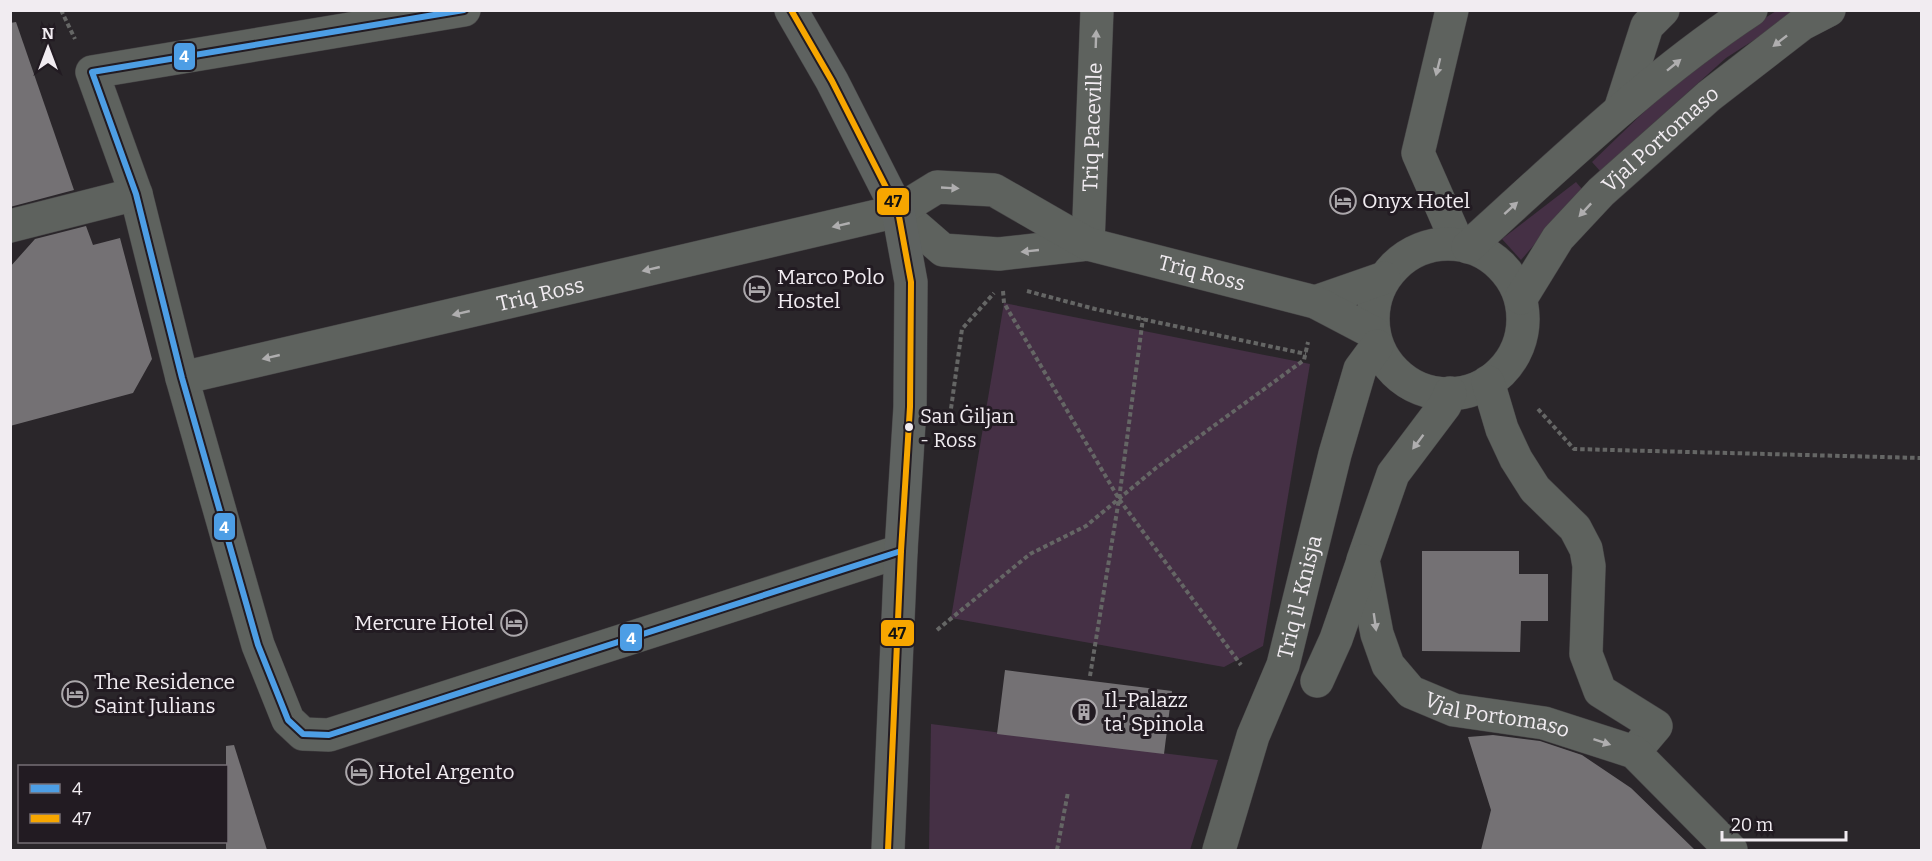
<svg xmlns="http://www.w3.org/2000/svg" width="1932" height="861" font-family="Bitter,serif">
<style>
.green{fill:#453045}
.building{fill:#747174}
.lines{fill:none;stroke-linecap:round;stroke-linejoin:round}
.minor-casing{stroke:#454345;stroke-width:34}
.major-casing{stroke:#454345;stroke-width:34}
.path{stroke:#656665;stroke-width:4;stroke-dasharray:4.5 3;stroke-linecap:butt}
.minor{stroke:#5e625e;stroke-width:33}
.major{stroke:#5e6260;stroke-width:33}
.bus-1-casing{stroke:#221b22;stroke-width:10}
.bus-2-casing{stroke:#221b22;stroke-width:10}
.bus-1{stroke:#4d9ee5;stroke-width:6}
.bus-2{stroke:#f7a600;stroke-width:6}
.oneway{fill:#afaeaf}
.bus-dot{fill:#f1ecf1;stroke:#221b22;stroke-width:2}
.labels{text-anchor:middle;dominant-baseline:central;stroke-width:6;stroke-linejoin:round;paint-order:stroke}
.bus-label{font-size:20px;fill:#f1ecf1;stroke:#221b22;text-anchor:start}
.street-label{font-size:21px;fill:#f1ecf1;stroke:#221b22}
.poi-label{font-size:21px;fill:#f1ecf1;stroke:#221b22;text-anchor:start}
.line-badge{stroke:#221b22;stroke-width:2}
.badge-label{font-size:16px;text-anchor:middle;font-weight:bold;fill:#fff}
.pale-badge-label{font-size:16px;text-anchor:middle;font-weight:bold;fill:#111}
</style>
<rect width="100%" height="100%" fill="#2a262a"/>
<g class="green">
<polygon points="1776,11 1799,11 1726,58 1600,171 1592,162 1677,80 1717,49"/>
<polygon points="1576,182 1582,189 1521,260 1502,239"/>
<polygon points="1004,303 1310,364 1263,646 1224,667 951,618"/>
<polygon points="931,724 1218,760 1190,850 929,850"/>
</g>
<g class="building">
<polygon points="16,22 74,190 10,207 10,23"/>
<polygon points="86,226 93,245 120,238 152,359 133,393 10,426 10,267 35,239"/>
<polygon points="1422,551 1519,551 1519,574 1548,574 1548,621 1521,621 1520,652 1422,651"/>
<polygon points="1005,670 1172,691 1164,754 997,734"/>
<polygon points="1493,735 1540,741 1582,755 1631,788 1695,850 1481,850 1491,810 1468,737"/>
<polygon points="234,745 267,850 226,850 226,746"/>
</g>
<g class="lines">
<g class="minor-casing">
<g id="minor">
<polyline points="464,10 92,72 136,194 182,378 258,645 288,720 303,734 329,735 901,551"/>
<polyline points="1452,10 1418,153 1458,244"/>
<polyline points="1620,110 1647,26 1663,10"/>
<polyline points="898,211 943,250 999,254 1088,244"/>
<polyline points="10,226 136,194"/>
<path id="s1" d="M1088,244L1097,10"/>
<circle cx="1448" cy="319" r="75"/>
<path d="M1468,247C1560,164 1648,78 1751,10"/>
<path id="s2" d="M1521,298L1558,238L1601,192L1709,96L1802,24L1829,10"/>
<polyline points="1315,302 1384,278"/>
<path id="s3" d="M182,378L898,211L937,187L994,190L1088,244L1315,302L1374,333"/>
<polyline points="1488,382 1502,429 1516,459 1535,489 1575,528 1586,549 1589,566 1586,654 1600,691 1656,726 1634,752"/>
<path id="s4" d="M1450,393L1445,405L1393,474L1363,560L1377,634L1388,665L1411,692L1454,710L1544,723L1634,752L1731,850"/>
<polyline points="1317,681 1336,639 1363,561"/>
<path id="s5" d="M1219,850L1253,736L1283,665L1335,454L1360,369L1377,346"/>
</g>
</g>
<g class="major-casing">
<polyline id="major" points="791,10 832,81 898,211 911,282 910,407 901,551 888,850"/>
</g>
<g class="path">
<polyline points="61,10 75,39"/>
<polyline points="1003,291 1004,303 1119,499 1241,665"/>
<polyline points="1027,291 1095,309 1306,354"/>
<polyline points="1538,409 1574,449 1921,458"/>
<polyline points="950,416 962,329 994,293"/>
<polyline points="937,630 1030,554 1086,526 1156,468 1304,360 1308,342"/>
<polyline points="1090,676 1119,499 1143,318"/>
<polyline points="1057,850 1068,792"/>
</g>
<use href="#minor" class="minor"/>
<use href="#major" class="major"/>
<g class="bus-1-casing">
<polyline id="bus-1" points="464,10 92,72 136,194 182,378 258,645 288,720 303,734 329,735 901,551"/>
</g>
<g class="bus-2-casing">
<polyline id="bus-2" points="791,10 832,81 898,211 911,282 910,407 901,551 888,850"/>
</g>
<use href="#bus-1" class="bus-1"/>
<use href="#bus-2" class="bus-2"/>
</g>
<defs><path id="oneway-solid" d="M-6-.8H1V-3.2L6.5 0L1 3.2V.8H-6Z" transform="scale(1.5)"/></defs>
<g class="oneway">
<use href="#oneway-solid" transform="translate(1096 39) rotate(-88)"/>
<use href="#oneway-solid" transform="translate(1780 41) rotate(142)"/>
<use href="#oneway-solid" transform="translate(1674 65) rotate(-39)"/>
<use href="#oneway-solid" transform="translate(1438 67) rotate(104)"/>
<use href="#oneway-solid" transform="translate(950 188) rotate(3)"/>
<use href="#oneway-solid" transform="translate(1511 208) rotate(-42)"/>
<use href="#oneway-solid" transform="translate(1585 210) rotate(133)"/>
<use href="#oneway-solid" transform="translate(841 225) rotate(167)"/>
<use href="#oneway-solid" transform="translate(1030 251) rotate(174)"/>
<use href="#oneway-solid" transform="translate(651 269) rotate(167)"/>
<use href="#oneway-solid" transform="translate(461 313) rotate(167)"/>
<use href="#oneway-solid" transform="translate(271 357) rotate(167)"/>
<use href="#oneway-solid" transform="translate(1418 442) rotate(127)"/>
<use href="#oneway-solid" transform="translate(1375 622) rotate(82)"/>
<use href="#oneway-solid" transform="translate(1602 742) rotate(18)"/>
</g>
<defs>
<g id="hotel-ring" transform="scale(1.35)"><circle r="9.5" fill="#221b22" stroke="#aba7ab" stroke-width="1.5"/><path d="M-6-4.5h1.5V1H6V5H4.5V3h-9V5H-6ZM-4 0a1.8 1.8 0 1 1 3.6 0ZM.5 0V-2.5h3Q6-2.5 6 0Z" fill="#aba7ab"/></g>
<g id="building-ring" transform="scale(1.35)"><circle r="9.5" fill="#221b22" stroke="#aba7ab" stroke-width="1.5"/><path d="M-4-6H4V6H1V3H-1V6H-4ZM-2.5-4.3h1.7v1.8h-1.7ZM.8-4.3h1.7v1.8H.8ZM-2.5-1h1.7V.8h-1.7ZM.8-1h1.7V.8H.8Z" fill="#aba7ab"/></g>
</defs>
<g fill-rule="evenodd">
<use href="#hotel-ring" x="1343" y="201"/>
<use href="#hotel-ring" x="757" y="289"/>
<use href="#hotel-ring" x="514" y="623"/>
<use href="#hotel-ring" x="75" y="694"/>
<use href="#building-ring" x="1084" y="712"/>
<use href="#hotel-ring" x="359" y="772"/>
</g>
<circle class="bus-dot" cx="909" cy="427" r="5"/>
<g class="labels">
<g class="bus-label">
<text x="920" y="416">San Ġiljan<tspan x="920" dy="24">- Ross</tspan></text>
</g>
<g class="street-label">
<text stroke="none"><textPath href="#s1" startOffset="117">Triq Paceville</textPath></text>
<text stroke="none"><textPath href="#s2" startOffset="213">Vjal Portomaso</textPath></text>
<text stroke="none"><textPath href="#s3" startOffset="1064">Triq Ross</textPath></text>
<text stroke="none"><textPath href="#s3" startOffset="368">Triq Ross</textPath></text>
<text stroke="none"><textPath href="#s5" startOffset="266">Triq il-Knisja</textPath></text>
<text stroke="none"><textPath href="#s4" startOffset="424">Vjal Portomaso</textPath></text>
</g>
<g class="poi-label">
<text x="1362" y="201">Onyx Hotel</text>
<text x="777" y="277">Marco Polo<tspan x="777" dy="24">Hostel</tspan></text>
<text x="494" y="623" text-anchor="end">Mercure Hotel</text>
<text x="94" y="682">The Residence<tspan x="94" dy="24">Saint Julians</tspan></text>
<text x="1104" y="700">Il-Palazz<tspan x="1104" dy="24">ta' Spinola</tspan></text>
<text x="378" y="772">Hotel Argento</text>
</g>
</g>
<g class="line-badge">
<rect x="173" y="42" width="23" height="29" rx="6" fill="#4d9ee5"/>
<rect x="876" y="187" width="34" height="29" rx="6" fill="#f7a600"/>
<rect x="213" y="512" width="23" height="29" rx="6" fill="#4d9ee5"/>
<rect x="880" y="619" width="35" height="28" rx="6" fill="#f7a600"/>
<rect x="619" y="623" width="24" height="29" rx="6" fill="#4d9ee5"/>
</g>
<g class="badge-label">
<text x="184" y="62">4</text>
<text x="224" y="533">4</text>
<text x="631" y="644">4</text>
</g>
<g class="pale-badge-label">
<text x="893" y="207">47</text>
<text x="897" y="639">47</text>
</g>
<rect width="1932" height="861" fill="none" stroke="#f1ecf1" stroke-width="24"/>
<rect x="18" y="765" width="210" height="78" fill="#221b22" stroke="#756f75" stroke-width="1.5"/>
<rect x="30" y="784" width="30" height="9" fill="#4d9ee5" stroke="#756f75" stroke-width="1.5"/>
<text x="72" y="795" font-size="18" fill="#f1ecf1">4</text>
<rect x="30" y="814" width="30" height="9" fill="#f7a600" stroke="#756f75" stroke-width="1.5"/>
<text x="72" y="825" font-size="18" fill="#f1ecf1">47</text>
<g transform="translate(48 48)" stroke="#221b22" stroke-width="4.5" paint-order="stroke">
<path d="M0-4.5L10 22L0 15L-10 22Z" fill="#f1ecf1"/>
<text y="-9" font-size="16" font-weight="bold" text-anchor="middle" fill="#f1ecf1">N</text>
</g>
<path d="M1722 831v9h124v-9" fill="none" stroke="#f1ecf1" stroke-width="3"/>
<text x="1731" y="831" font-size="18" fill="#f1ecf1" stroke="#221b22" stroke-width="4.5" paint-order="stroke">20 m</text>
</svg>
